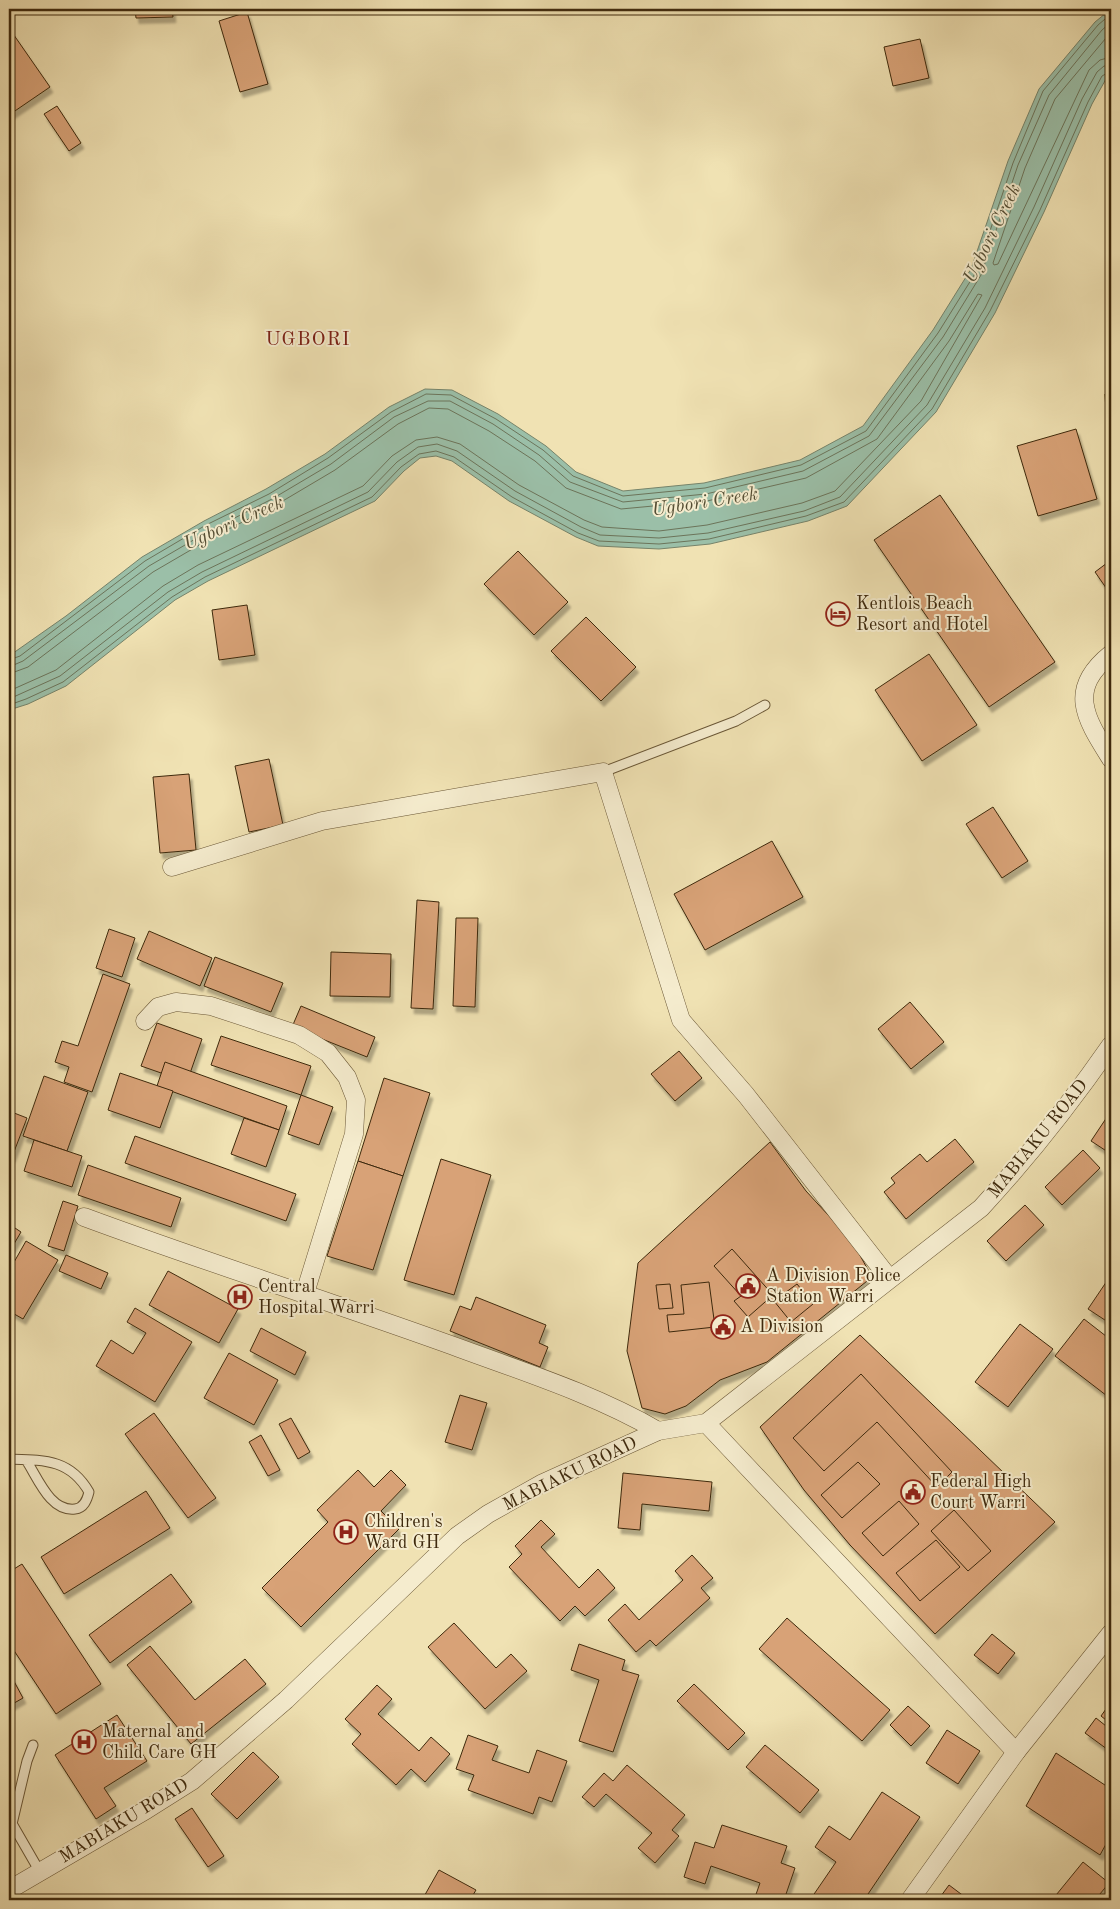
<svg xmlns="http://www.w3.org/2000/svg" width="1120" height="1909" font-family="'Old Standard TT',serif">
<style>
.water{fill:#9bbfa8;stroke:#76836a}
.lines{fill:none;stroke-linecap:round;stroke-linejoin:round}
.shore{stroke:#6c745a;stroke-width:1}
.building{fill:#d8a277;stroke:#3e290d;filter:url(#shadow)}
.service-casing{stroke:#6a5736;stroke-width:11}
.minor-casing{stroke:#6a5736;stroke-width:19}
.service{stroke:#f5ecce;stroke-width:9}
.minor{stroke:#f5ecce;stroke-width:18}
.labels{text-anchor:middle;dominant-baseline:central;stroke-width:4;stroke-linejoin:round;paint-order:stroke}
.poi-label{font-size:18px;fill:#3e290d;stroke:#f5ecce;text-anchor:start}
.street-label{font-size:18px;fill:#3e290d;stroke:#f5ecce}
.water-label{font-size:19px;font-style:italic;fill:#554e34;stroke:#f5ecce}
.quarter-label{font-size:20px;letter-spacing:1px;fill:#7a1f14;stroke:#f5ecce}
</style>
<defs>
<filter id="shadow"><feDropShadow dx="3" dy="5.5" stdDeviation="1" flood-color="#0004"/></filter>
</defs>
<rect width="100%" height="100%" fill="#f0e2b3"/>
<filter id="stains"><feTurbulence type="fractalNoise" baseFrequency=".004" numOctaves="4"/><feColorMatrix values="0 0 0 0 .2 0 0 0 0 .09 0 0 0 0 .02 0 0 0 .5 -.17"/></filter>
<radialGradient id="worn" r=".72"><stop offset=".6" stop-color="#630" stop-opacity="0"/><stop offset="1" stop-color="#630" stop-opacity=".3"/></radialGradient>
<polygon class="water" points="1111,9 1111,75 1106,79 1092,104 1044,212 995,313 936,412 847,506 808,521 710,544 659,549 598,546 576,537 509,501 452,461 436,456 420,458 404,471 375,501 208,581 175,600 66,686 28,704 9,710 9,656 66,616 142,557 204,521 266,489 325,454 389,407 425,389 452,390 498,414 546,446 576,472 623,491 704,483 800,460 863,426 933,330 971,269 1008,161 1039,89 1095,22"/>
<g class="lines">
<g class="shore">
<polyline points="1111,32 1055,99 1025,168 993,263 994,265 998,264 1089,70 1100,60 1111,57"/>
<polyline points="9,660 20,656 145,561 206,525 269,494 328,458 391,412 426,394 451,395 496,419 543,450 573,476 623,496 705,488 801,465 866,431 938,333 976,272 1013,163 1043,91 1098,25 1111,14"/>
<polyline points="9,667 23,661 149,566 209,531 272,499 331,464 394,417 428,401 450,401 493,424 539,455 570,482 623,502 706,494 803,471 869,436 943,337 981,275 1018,165 1049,95 1102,30 1111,22"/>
<polyline points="9,674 28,667 153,572 213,537 276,505 335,470 398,424 429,408 448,409 489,431 535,461 566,488 621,509 707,501 806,478 877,439 949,341 978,294 982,295 921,401 835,491 802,503 707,525 659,531 602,527 584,520 519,485 460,444 437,437 416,440 392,456 363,486 198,565 163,586 56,670 9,691"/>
<polyline points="9,699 60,676 168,592 202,572 368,492 397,462 418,447 437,444 457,451 515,491 581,527 600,535 659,538 708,533 804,511 840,497 927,405 985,308 1034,207 1082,99 1097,72 1104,66 1111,65"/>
<polyline points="9,705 26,699 63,682 172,597 205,577 372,497 401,467 419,454 436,451 454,457 512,497 578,533 599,541 659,544 709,539 806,516 844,502 932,409 990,311 1040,210 1088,102 1102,76 1111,71"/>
</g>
</g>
<g class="building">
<polygon points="135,9 172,9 173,17 136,18"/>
<polygon points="247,12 268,84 240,92 219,21"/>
<polygon points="9,28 50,87 9,115"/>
<polygon points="920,39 929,78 893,86 884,47"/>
<polygon points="57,106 81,143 69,151 44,114"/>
<polygon points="1105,394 1111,394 1111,428 1107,429"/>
<polygon points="1076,429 1097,499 1038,516 1017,446"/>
<polygon points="940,495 1055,662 989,707 874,540"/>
<polygon points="518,551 568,602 534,635 484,584"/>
<polygon points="1111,560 1111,595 1095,572"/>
<polygon points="247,605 255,655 219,660 212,610"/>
<polygon points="586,617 636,667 601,701 551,651"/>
<polygon points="929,654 977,725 922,761 875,690"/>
<polygon points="269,759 283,825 249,832 235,766"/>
<polygon points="189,774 196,850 160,853 153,777"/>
<polygon points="993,807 1028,861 1002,878 966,824"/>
<polygon points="772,841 803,897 705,950 674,894"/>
<polygon points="417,900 439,902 433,1009 411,1008"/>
<polygon points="456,918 478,918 475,1007 453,1006"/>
<polygon points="109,929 135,938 122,977 96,968"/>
<polygon points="149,931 212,958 200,986 137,959"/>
<polygon points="331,952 391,954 390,997 330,996"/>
<polygon points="215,957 283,983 271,1012 204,986"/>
<polygon points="103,974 130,984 92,1092 64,1082 69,1067 55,1062 62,1041 78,1046"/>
<polygon points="910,1002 944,1042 911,1069 878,1029"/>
<polygon points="301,1006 375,1037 367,1057 292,1027"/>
<polygon points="157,1023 202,1039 187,1082 141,1066"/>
<polygon points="221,1036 311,1066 301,1095 211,1065"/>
<polygon points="679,1051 702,1078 675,1101 651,1074"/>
<polygon points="165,1062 287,1106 279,1130 157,1086"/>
<polygon points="120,1073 173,1091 160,1128 108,1110"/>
<polygon points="44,1076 88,1092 67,1151 23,1136"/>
<polygon points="384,1078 430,1093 403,1176 358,1161"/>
<polygon points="301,1095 333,1107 319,1145 288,1134"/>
<polygon points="9,1111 27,1118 12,1157 9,1156"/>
<polygon points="1111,1111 1111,1154 1091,1141"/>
<polygon points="244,1118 279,1130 266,1167 231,1154"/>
<polygon points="135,1136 296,1194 286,1221 125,1163"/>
<polygon points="955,1139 974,1162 906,1219 884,1192 895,1183 891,1178 920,1154 927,1162"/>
<polygon points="34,1140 82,1156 72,1187 24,1171"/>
<polygon points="770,1142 806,1191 852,1241 872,1277 767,1362 720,1380 686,1406 665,1414 642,1408 627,1351 638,1263"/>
<polygon points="1083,1150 1100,1168 1062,1205 1045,1187"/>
<polygon points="441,1159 491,1175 454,1295 404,1280"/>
<polygon points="358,1161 403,1176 373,1270 327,1256"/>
<polygon points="88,1165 181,1198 171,1227 78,1195"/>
<polygon points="63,1201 78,1206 64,1251 48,1246"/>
<polygon points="1025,1205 1044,1225 1006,1261 987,1241"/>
<polygon points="9,1224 21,1232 11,1249 9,1248"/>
<polygon points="26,1241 58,1260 23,1319 9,1311 9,1271"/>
<polygon points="732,1249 773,1295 748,1317 734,1301 741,1296 714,1266"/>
<polygon points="66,1255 108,1273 101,1289 59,1271"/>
<polygon points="168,1271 238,1309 219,1343 149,1305"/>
<polygon points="1111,1275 1111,1324 1088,1309"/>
<polygon points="709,1282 715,1327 669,1332 667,1315 684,1314 681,1285"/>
<polygon points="670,1284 673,1308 659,1309 656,1285"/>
<polygon points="797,1284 813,1304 791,1322 774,1301"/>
<polygon points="476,1297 546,1325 539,1343 548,1347 540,1367 450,1331 460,1306 471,1310"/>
<polygon points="135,1308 192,1342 155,1402 96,1366 111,1340 133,1354 146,1333 127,1322"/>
<polygon points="1084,1319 1111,1340 1111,1399 1055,1356"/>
<polygon points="1020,1324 1053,1349 1008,1407 975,1382"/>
<polygon points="261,1328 306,1352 295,1375 250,1351"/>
<polygon points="860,1335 1055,1522 935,1634 850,1545 804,1490 760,1427"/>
<polygon points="229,1353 278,1380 254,1425 204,1398"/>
<polygon points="861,1374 952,1472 937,1487 877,1422 824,1471 793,1438"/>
<polygon points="460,1395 487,1403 472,1450 445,1442"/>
<polygon points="154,1413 216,1498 188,1518 125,1434"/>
<polygon points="291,1418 310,1452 298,1459 279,1424"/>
<polygon points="261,1435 280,1470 268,1476 249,1442"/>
<polygon points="858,1462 880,1484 842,1518 821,1495"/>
<polygon points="358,1470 374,1487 391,1470 406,1485 381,1511 399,1529 301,1627 262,1588 328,1522 317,1510"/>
<polygon points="623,1473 712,1482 709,1511 642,1504 640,1530 618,1528"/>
<polygon points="146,1491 170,1528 64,1594 41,1557"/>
<polygon points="899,1501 919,1524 883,1556 862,1533"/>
<polygon points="954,1510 991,1551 968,1571 931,1531"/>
<polygon points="541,1520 555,1534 541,1547 579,1588 598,1569 615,1588 585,1616 575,1606 560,1621 509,1567 522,1554 515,1546"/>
<polygon points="936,1540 960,1567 920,1601 896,1573"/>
<polygon points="692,1555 713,1578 701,1588 710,1598 656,1646 650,1640 636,1652 608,1620 625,1604 639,1620 683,1580 675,1571"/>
<polygon points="22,1564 101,1684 56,1714 9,1643 9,1572"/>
<polygon points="171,1574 192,1602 110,1663 89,1635"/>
<polygon points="787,1618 890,1710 862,1741 759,1649"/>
<polygon points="454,1623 496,1668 511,1654 527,1671 485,1709 428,1647"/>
<polygon points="992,1634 1015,1653 998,1674 974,1655"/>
<polygon points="579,1644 625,1660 622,1670 639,1675 613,1752 579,1741 599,1680 571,1670"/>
<polygon points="150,1646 195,1700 245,1659 266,1684 191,1744 127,1665"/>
<polygon points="9,1672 23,1698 9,1706"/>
<polygon points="694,1684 745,1733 728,1750 677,1701"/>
<polygon points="377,1685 392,1699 378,1714 419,1751 431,1737 450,1754 425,1782 411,1769 396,1785 352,1744 361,1734 345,1719"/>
<polygon points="1111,1702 1111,1724 1101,1716"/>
<polygon points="908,1706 930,1726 911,1746 890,1725"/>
<polygon points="117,1715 147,1761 104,1788 116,1806 96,1819 55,1755"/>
<polygon points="1096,1718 1111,1730 1111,1752 1085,1733"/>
<polygon points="947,1730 980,1751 958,1784 926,1763"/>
<polygon points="468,1735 498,1746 492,1760 529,1773 537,1750 567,1761 552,1802 539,1797 533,1814 468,1790 474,1775 456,1769"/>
<polygon points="765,1745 819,1790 800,1813 746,1767"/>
<polygon points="253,1752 279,1777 237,1819 211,1794"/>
<polygon points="1056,1753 1111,1789 1111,1835 1100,1855 1026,1806"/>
<polygon points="627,1765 685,1815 672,1830 679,1836 655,1863 638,1848 652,1833 606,1794 594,1807 582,1797 604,1773 613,1781"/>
<polygon points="882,1792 920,1817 864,1900 810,1900 836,1862 815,1847 829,1826 850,1840"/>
<polygon points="192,1808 224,1856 208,1867 175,1819"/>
<polygon points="722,1825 787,1846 781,1863 795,1868 784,1900 754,1900 760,1883 711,1866 705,1884 684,1877 695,1842 714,1848"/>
<polygon points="1083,1862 1109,1883 1095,1900 1052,1900"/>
<polygon points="439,1870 476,1890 470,1900 422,1900"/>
<polygon points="949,1885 969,1900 938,1900"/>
</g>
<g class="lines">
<g class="service-casing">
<g id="service">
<polyline points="603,772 736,721 765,705"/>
<path d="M9,1459C44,1460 70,1459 89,1492C87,1500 84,1508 75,1509C50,1512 38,1478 26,1460"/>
<polyline points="10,1820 40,1872"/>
<polyline points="12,1824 27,1761 33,1745"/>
</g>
</g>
<g class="minor-casing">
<g id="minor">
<path d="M1111,654C1066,690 1086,719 1111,759"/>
<polyline points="172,867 322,821 603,772 681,1020 746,1095 889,1278"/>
<polyline points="145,1021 158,1007 176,1002 211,1006 299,1035 328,1053 347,1077 356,1100 354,1134 305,1293"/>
<path d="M84,1217C208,1263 335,1303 459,1348C527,1373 596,1395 658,1431"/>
<polyline points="706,1423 1016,1752"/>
<path d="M9,1890L146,1810L192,1781L286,1700L457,1536L488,1514L541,1484L658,1431L706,1423L981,1208C1030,1155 1070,1104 1111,1045"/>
<polyline points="910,1900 1016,1752 1111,1633"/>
</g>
</g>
<use href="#service" class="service"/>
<use href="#minor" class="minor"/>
</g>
<defs>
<g id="hotel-ring" transform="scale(1.25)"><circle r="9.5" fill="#f5ecce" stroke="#8f2418" stroke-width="1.5"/><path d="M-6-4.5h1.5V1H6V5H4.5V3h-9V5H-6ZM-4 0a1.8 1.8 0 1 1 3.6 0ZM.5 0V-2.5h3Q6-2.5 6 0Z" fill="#8f2418"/></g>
<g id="civic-ring" transform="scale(1.25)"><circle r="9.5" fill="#f5ecce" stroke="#8f2418" stroke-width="1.5"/><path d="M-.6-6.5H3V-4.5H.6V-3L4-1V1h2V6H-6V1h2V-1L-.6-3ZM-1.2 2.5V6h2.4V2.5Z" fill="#8f2418"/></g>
<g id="hospital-ring" transform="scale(1.25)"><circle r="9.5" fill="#f5ecce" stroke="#8f2418" stroke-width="1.5"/><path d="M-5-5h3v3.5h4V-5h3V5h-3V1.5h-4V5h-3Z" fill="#8f2418"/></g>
</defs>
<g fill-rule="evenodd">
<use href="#hotel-ring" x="838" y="614"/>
<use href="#civic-ring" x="748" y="1286"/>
<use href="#hospital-ring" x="240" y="1297"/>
<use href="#civic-ring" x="723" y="1327"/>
<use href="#civic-ring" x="913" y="1492"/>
<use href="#hospital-ring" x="346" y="1532"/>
<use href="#hospital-ring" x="84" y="1742"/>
</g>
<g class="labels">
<g class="poi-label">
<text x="856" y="604">Kentlois Beach<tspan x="856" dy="21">Resort and Hotel</tspan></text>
<text x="766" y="1276">A Division Police<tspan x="766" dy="21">Station Warri</tspan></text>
<text x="258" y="1287">Central<tspan x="258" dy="21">Hospital Warri</tspan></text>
<text x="740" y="1327">A Division</text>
<text x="930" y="1482">Federal High<tspan x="930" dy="21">Court Warri</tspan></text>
<text x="364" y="1522">Children's<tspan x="364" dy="21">Ward GH</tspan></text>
<text x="102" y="1732">Maternal and<tspan x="102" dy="21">Child Care GH</tspan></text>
</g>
<g class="street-label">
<text transform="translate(1038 1139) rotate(-51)">MABIAKU ROAD</text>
<text transform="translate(570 1474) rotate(-26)">MABIAKU ROAD</text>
<text transform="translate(124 1821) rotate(-31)">MABIAKU ROAD</text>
</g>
<g class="water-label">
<text transform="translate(993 234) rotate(-64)">Ugbori Creek</text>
<text transform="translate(705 503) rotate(-9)">Ugbori Creek</text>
<text transform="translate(234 524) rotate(-24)">Ugbori Creek</text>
</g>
<g class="quarter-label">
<text x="308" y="340">UGBORI</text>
</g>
</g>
<rect width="1120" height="1909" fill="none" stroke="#f0e2b3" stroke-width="30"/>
<rect x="10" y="10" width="1100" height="1889" fill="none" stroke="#3e290d" stroke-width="2.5"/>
<rect x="15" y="15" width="1090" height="1879" fill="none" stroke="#3e290d"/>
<rect width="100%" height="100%" filter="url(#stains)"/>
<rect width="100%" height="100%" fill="url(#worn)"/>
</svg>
